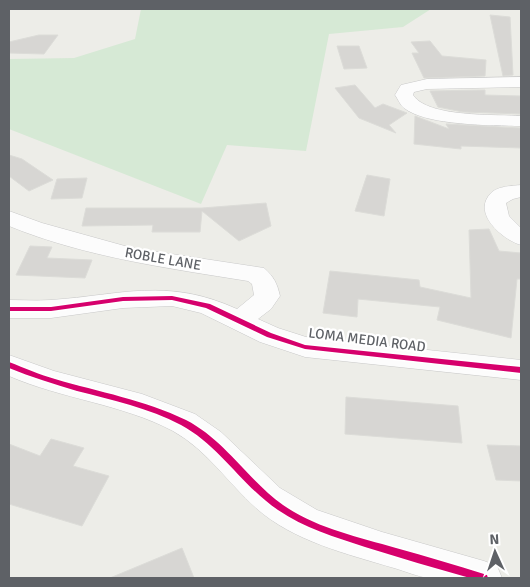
<svg xmlns="http://www.w3.org/2000/svg" width="530" height="587" font-family="Signika,sans-serif">
<style>
.green{fill:#d6e9d5}
.building{fill:#d7d6d3;stroke:#dcdcd8}
.lines{fill:none;stroke-linecap:round;stroke-linejoin:round}
.minor-casing{stroke:#c9c9c9;stroke-width:1}
.minor{fill:#fcfcfc;fill-rule:evenodd}
.cycleway-casing{stroke:#fff;stroke-width:3}
.cycleway{fill:#d6006c;fill-rule:evenodd}
.labels{text-anchor:middle;dominant-baseline:central;stroke-width:4.5;stroke-linejoin:round;paint-order:stroke}
.street-label{font-size:14px;fill:#5e6166;stroke:#fff}
</style>
<rect width="100%" height="100%" fill="#edede8"/>
<polygon class="green" points="141,9 431,9 403,27 329,34 306,151 227,145 201,204 9,129 9,59 74,58 135,39"/>
<g class="building">
<polygon points="490,15 510,17 513,75 503,76"/>
<polygon points="39,35 58,35 44,54 9,53 9,42"/>
<polygon points="430,41 442,56 486,60 485,76 424,78 412,53 419,53 411,42"/>
<polygon points="337,46 359,46 367,68 344,69"/>
<polygon points="355,85 375,108 383,104 407,113 389,125 396,133 359,118 335,88"/>
<polygon points="485,90 485,95 521,96 521,114 463,112 438,107 430,91"/>
<polygon points="415,116 449,129 446,124 521,128 521,148 461,146 461,149 414,144"/>
<polygon points="9,155 22,159 53,180 29,191 9,176"/>
<polygon points="367,175 390,179 384,216 355,211"/>
<polygon points="87,178 82,198 51,199 57,179"/>
<polygon points="266,203 271,226 239,241 202,211 200,232 152,232 153,225 82,226 86,208 202,208"/>
<polygon points="489,229 499,251 521,253 521,279 517,279 511,338 437,320 440,307 358,299 357,317 323,313 330,271 419,280 420,287 471,298 469,230"/>
<polygon points="30,246 52,247 47,258 92,260 85,278 16,275"/>
<polygon points="346,397 458,406 462,443 345,434"/>
<polygon points="51,439 84,448 73,466 109,476 82,526 9,504 9,444 40,456"/>
<polygon points="487,445 521,446 521,481 496,480"/>
<polygon points="182,548 194,578 110,578"/>
</g>
<g class="lines">
<g class="minor-casing">
<g id="minor">
<path d="M521,77V87L427,89L414,92L413,95C428,118 496,114 521,116V126C492,125 427,126 404,108C400,105 398,99 395,95L401,85L427,79Z"/>
<path d="M521,185V197L513,199L506,203L509,216L521,228V245C503,240 471,213 491,193C498,186 512,186 521,185Z"/>
<path d="M9,211L42,223L132,248L264,268C274,277 277,283 280,296L271,309L258,319L278,328L306,337L521,360V380L305,357L260,342L201,313L172,306L123,308L51,318H9V300C23,300 37,301 51,300C122,295 167,277 237,309L254,295L252,284L248,281C167,268 85,257 9,226Z"/>
<path d="M9,355L54,371L142,394L195,414L221,432L280,488L317,510L382,532L484,561L497,566L502,578C478,578 453,581 430,578C418,577 405,571 394,568C347,554 293,541 256,508C228,483 207,450 173,431C122,404 62,399 9,376Z"/>
</g>
</g>
<use href="#minor" class="minor"/>
<g class="cycleway-casing">
<g id="cycleway">
<polygon points="172,296 210,304 271,333 305,345 521,367 521,373 305,349 267,337 206,308 172,300 123,301 51,311 9,311 9,307 51,307 123,297"/>
<path d="M9,362C25,368 40,375 55,379C99,392 145,400 186,420C225,440 248,480 283,505C316,528 358,537 396,548C426,556 455,565 484,574L487,575L488,578H470C435,568 400,558 365,547C335,537 304,528 278,510C242,486 220,446 181,425C149,408 112,400 77,391C54,384 31,377 9,368Z"/>
</g>
</g>
<use href="#cycleway" class="cycleway"/>
</g>
<g class="labels">
<g class="street-label">
<text transform="translate(163 259) rotate(10)">ROBLE LANE</text>
<text transform="translate(367 340) rotate(7)">LOMA MEDIA ROAD</text>
</g>
</g>
<rect width="530" height="587" fill="none" stroke="#5e6166" stroke-width="20"/>
<g transform="translate(495 552) rotate(357)" stroke="#ffffff" stroke-width="4" paint-order="stroke">
<path d="M0-4L9 19L0 12L-9 19Z" fill="#5e6166"/>
<text y="-8" font-size="14" font-weight="bold" text-anchor="middle" fill="#5e6166">N</text>
</g>
</svg>
